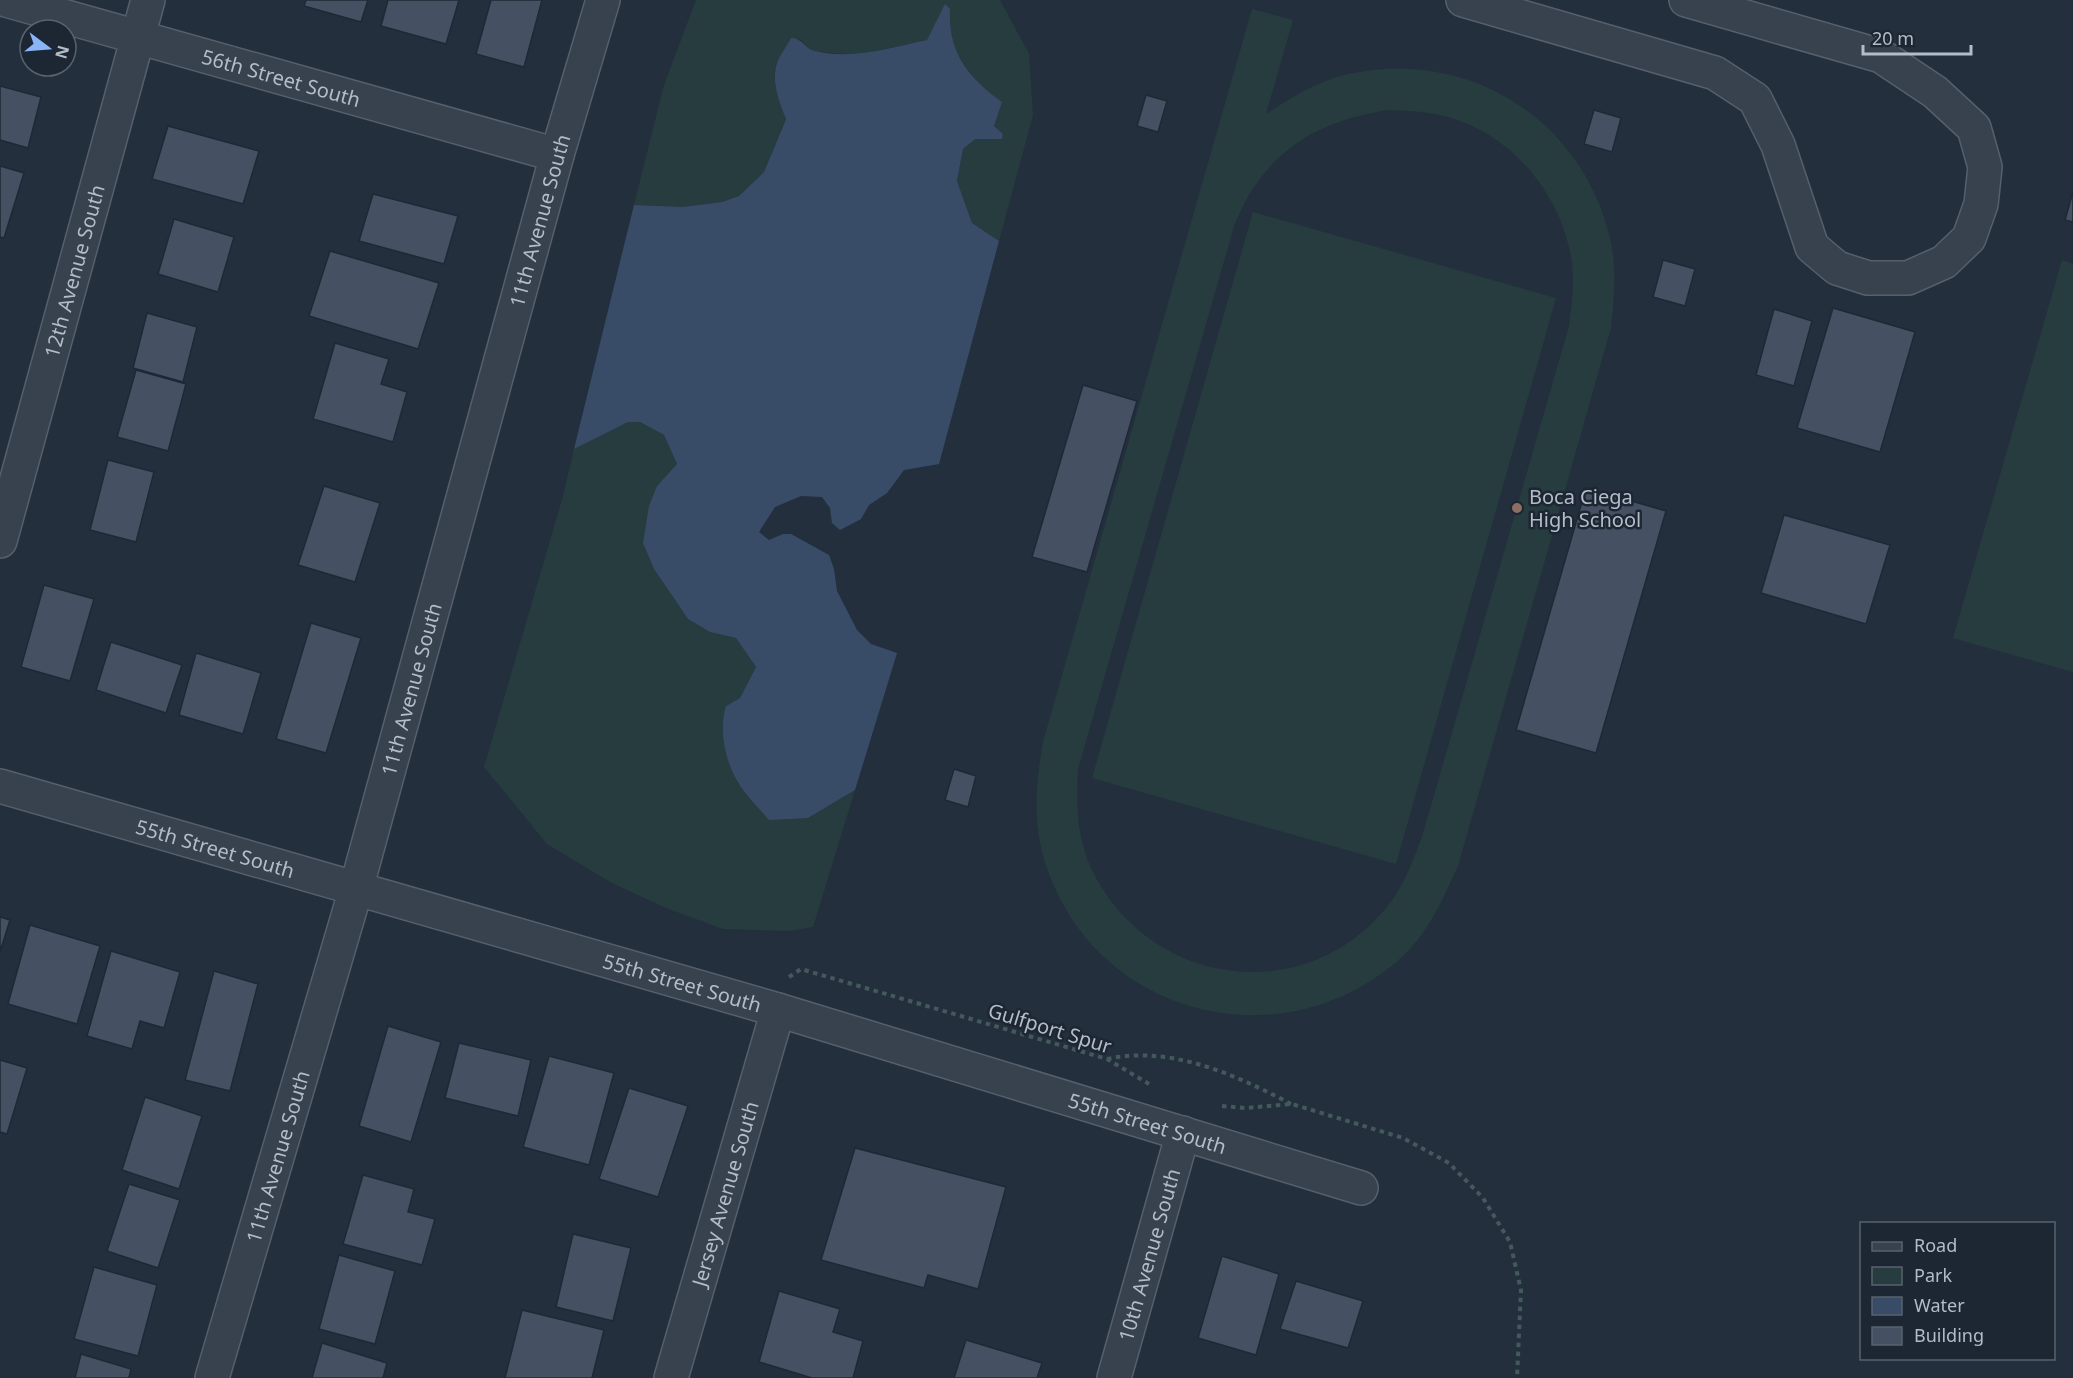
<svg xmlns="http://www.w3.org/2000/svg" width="2073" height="1378" font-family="'Noto Sans',sans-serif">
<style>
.green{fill:#263c3f;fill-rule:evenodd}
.water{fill:#394c67}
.building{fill:#455162;stroke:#1f2835;stroke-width:1.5}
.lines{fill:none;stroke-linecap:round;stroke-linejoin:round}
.minor-casing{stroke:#565f6c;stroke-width:36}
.path{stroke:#44595c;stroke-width:4;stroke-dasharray:4.5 4.5;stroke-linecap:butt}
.minor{stroke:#38414e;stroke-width:33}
.education-dot{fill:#8d6e63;stroke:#1d2633;stroke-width:2}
.labels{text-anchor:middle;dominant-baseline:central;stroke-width:5;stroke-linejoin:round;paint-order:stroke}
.street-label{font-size:20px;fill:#b4bcc9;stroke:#1d2633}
.poi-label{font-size:20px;fill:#b4bcc9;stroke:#1d2633;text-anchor:start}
</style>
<rect width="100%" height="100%" fill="#242f3e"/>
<g class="green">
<path d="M696,0H1000L1029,54L1033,115L999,241L972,223L957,181L963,149L974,139H1002L1003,134L994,126L1002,102C968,77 948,53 950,9L927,40L858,55L812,51L800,39C793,46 781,55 777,63C770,78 780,105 786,118L764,172L739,196L722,202L683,207L634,205L664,85Z"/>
<path d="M1252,9L1293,20L1266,114C1285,102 1304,89 1326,81C1345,73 1367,70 1388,69C1496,64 1589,137 1611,243C1617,271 1614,300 1611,328L1458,866C1443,898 1430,930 1404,955C1289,1063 1101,1020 1048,871C1032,826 1035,788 1043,742ZM1387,110C1409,111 1430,111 1451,118C1513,136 1560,194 1571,257C1575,280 1572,303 1569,326L1422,837C1413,860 1405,883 1390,903C1310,1007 1156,990 1095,876C1077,843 1076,806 1078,769L1235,223C1241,212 1245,200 1252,190C1286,139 1329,120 1387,110Z"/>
<polygon points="1253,212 1556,298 1396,864 1092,778"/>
<polygon points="2062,260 2073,264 2073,672 1953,638"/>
<polygon points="628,422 640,422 664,435 677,464 657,486 654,569 688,619 710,632 736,638 756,667 740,698 726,706 808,818 855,790 813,927 790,931 723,929 666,908 610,882 547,844 484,767 563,496 574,449"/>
</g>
<path class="water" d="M945,4L950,9C948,53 968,77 1002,102L994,126L1003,134L1002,139H975L963,149L957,181L972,223L999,241L939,464L904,470L887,493L869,505L861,519L840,530L832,523L830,508L822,497L801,496L775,507L759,532L769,540L783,534H791L829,555L834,569L837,591L857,630L871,644L897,653L855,790L808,818L769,820C760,809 749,799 741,787C726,765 718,732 726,706L740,698L756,667L736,638L710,632L688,619L654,569L643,543L649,506L657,486L677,464L664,435L640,422H628L574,449L634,205L683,207L722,202L739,196L764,172L786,119C779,102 771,81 777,63C780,55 787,46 791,38C804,39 805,49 815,51C854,60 889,48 927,40Z"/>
<g class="building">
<polygon points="306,0 368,0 361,22 304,6"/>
<polygon points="388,0 459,0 446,44 381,26"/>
<polygon points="491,0 542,0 524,67 476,54"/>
<polygon points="0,86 41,97 28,148 0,140"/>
<polygon points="1146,95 1167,101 1158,132 1137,126"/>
<polygon points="1594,110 1621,118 1612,152 1584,144"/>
<polygon points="168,126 259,151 243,204 152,179"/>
<polygon points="0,166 24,173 4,238 0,237"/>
<polygon points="2073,192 2073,222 2065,220"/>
<polygon points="373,194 458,216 444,264 359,241"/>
<polygon points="174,219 234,237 218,292 158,274"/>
<polygon points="330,251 439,283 418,349 309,316"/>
<polygon points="1663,260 1695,269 1685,306 1653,297"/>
<polygon points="1833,308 1915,332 1880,452 1797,428"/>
<polygon points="1774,309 1812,321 1794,386 1756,375"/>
<polygon points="147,313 197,327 183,382 133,368"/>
<polygon points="335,343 389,359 381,384 407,392 393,442 313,419"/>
<polygon points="136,370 186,384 168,451 117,437"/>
<polygon points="1083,385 1137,401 1087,572 1032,557"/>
<polygon points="108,460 154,472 136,542 90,530"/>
<polygon points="324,486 380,503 355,582 298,565"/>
<polygon points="1586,488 1666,511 1596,753 1516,730"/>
<polygon points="1784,515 1890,545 1866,624 1761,593"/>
<polygon points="44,585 94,599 70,681 21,667"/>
<polygon points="311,623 361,638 326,753 276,739"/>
<polygon points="111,642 182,665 166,713 96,690"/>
<polygon points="196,653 261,673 243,734 179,715"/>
<polygon points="954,769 976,776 968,807 945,800"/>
<polygon points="0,917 10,920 0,952"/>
<polygon points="30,925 100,946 77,1024 8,1004"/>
<polygon points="111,951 180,972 164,1028 140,1021 132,1049 87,1036"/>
<polygon points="214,971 258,984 230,1091 185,1080"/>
<polygon points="388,1026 441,1042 411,1142 359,1126"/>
<polygon points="459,1043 531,1060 518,1116 445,1098"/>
<polygon points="549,1056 614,1073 589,1165 523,1147"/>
<polygon points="0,1060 27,1068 7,1134 0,1132"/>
<polygon points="629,1088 688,1106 658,1197 599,1179"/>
<polygon points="145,1097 202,1116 179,1189 122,1170"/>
<polygon points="855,1148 1006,1187 978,1289 928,1275 924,1288 821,1260"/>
<polygon points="363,1175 414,1189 408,1212 435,1219 422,1265 343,1244"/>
<polygon points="129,1184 180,1200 158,1268 107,1251"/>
<polygon points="573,1234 631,1248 613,1321 556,1307"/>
<polygon points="339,1255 395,1271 375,1344 319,1329"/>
<polygon points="1222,1256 1279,1274 1256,1355 1198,1338"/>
<polygon points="94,1267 157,1285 138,1356 74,1339"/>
<polygon points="1296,1281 1363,1301 1348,1348 1280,1329"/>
<polygon points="779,1291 840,1309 833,1332 863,1341 853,1378 812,1378 759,1362"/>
<polygon points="522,1310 604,1330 592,1378 505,1378"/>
<polygon points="966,1340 1042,1363 1037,1378 954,1378"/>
<polygon points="322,1343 387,1363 383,1378 312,1378"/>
<polygon points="81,1354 131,1369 129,1378 75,1378"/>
</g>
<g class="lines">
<g class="minor-casing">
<g id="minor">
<path id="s1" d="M6,0L557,155"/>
<polyline points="1463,0 1715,73 1755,99 1778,145 1812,247 1837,268 1868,278 1908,278 1944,262 1969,238 1981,204 1985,167 1974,128 1935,92 1881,56 1686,0"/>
<path id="s2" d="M0,541L148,0"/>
<path id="s3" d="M0,786L778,1010L1361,1188"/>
<path id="s4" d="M212,1378L356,889L557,155L603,0"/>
<path id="s5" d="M671,1378L778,1010"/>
<path id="s6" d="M1114,1378L1183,1133"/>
</g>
</g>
<g class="path">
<polyline points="789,977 801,969 1107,1059 1149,1084"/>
<path d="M1107,1059C1171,1045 1236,1075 1291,1104"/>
<polyline points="1222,1106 1245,1108 1292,1104 1403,1138 1449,1163 1483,1198 1510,1242 1521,1290 1517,1378"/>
</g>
<use href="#minor" class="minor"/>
</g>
<circle class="education-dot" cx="1517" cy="508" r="6"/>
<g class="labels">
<g class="street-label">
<text stroke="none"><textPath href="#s1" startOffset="286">56th Street South</textPath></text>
<text stroke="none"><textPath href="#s4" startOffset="1203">11th Avenue South</textPath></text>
<text stroke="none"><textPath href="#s2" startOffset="280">12th Avenue South</textPath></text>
<text stroke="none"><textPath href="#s4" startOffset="717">11th Avenue South</textPath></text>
<text stroke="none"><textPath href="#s3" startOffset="224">55th Street South</textPath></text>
<text stroke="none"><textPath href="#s3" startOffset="710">55th Street South</textPath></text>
<text transform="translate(1050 1028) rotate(17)">Gulfport Spur</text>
<text stroke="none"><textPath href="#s3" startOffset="1196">55th Street South</textPath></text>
<text stroke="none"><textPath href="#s4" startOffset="231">11th Avenue South</textPath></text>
<text stroke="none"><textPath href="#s5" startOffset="192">Jersey Avenue South</textPath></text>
<text stroke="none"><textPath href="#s6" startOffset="128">10th Avenue South</textPath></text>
</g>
<g class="poi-label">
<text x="1529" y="496">Boca Ciega<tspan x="1529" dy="23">High School</tspan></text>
</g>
</g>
<rect x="1860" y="1222" width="195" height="138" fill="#1d2633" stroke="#59626f" stroke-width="1.5"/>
<rect x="1872" y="1242" width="30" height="9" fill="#38414e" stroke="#59626f" stroke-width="1.5"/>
<text x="1914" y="1252" font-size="18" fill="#b4bcc9">Road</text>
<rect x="1872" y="1267" width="30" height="18" fill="#263c3f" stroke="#59626f" stroke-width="1.5"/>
<text x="1914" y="1282" font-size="18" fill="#b4bcc9">Park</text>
<rect x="1872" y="1297" width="30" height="18" fill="#394c67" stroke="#59626f" stroke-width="1.5"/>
<text x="1914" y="1312" font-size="18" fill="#b4bcc9">Water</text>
<rect x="1872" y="1327" width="30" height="18" fill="#455162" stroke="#59626f" stroke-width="1.5"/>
<text x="1914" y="1342" font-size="18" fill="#b4bcc9">Building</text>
<g transform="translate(48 48) rotate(106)"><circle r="28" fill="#1d2633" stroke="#59626f" stroke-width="1.5"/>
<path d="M0-4.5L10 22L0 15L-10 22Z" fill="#8ab4f8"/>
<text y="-9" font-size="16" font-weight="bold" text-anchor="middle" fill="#b4bcc9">N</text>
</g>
<path d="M1863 45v9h108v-9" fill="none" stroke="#b4bcc9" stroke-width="3"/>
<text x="1872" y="45" font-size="18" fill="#b4bcc9" stroke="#1d2633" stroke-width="4.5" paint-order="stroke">20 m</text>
</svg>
